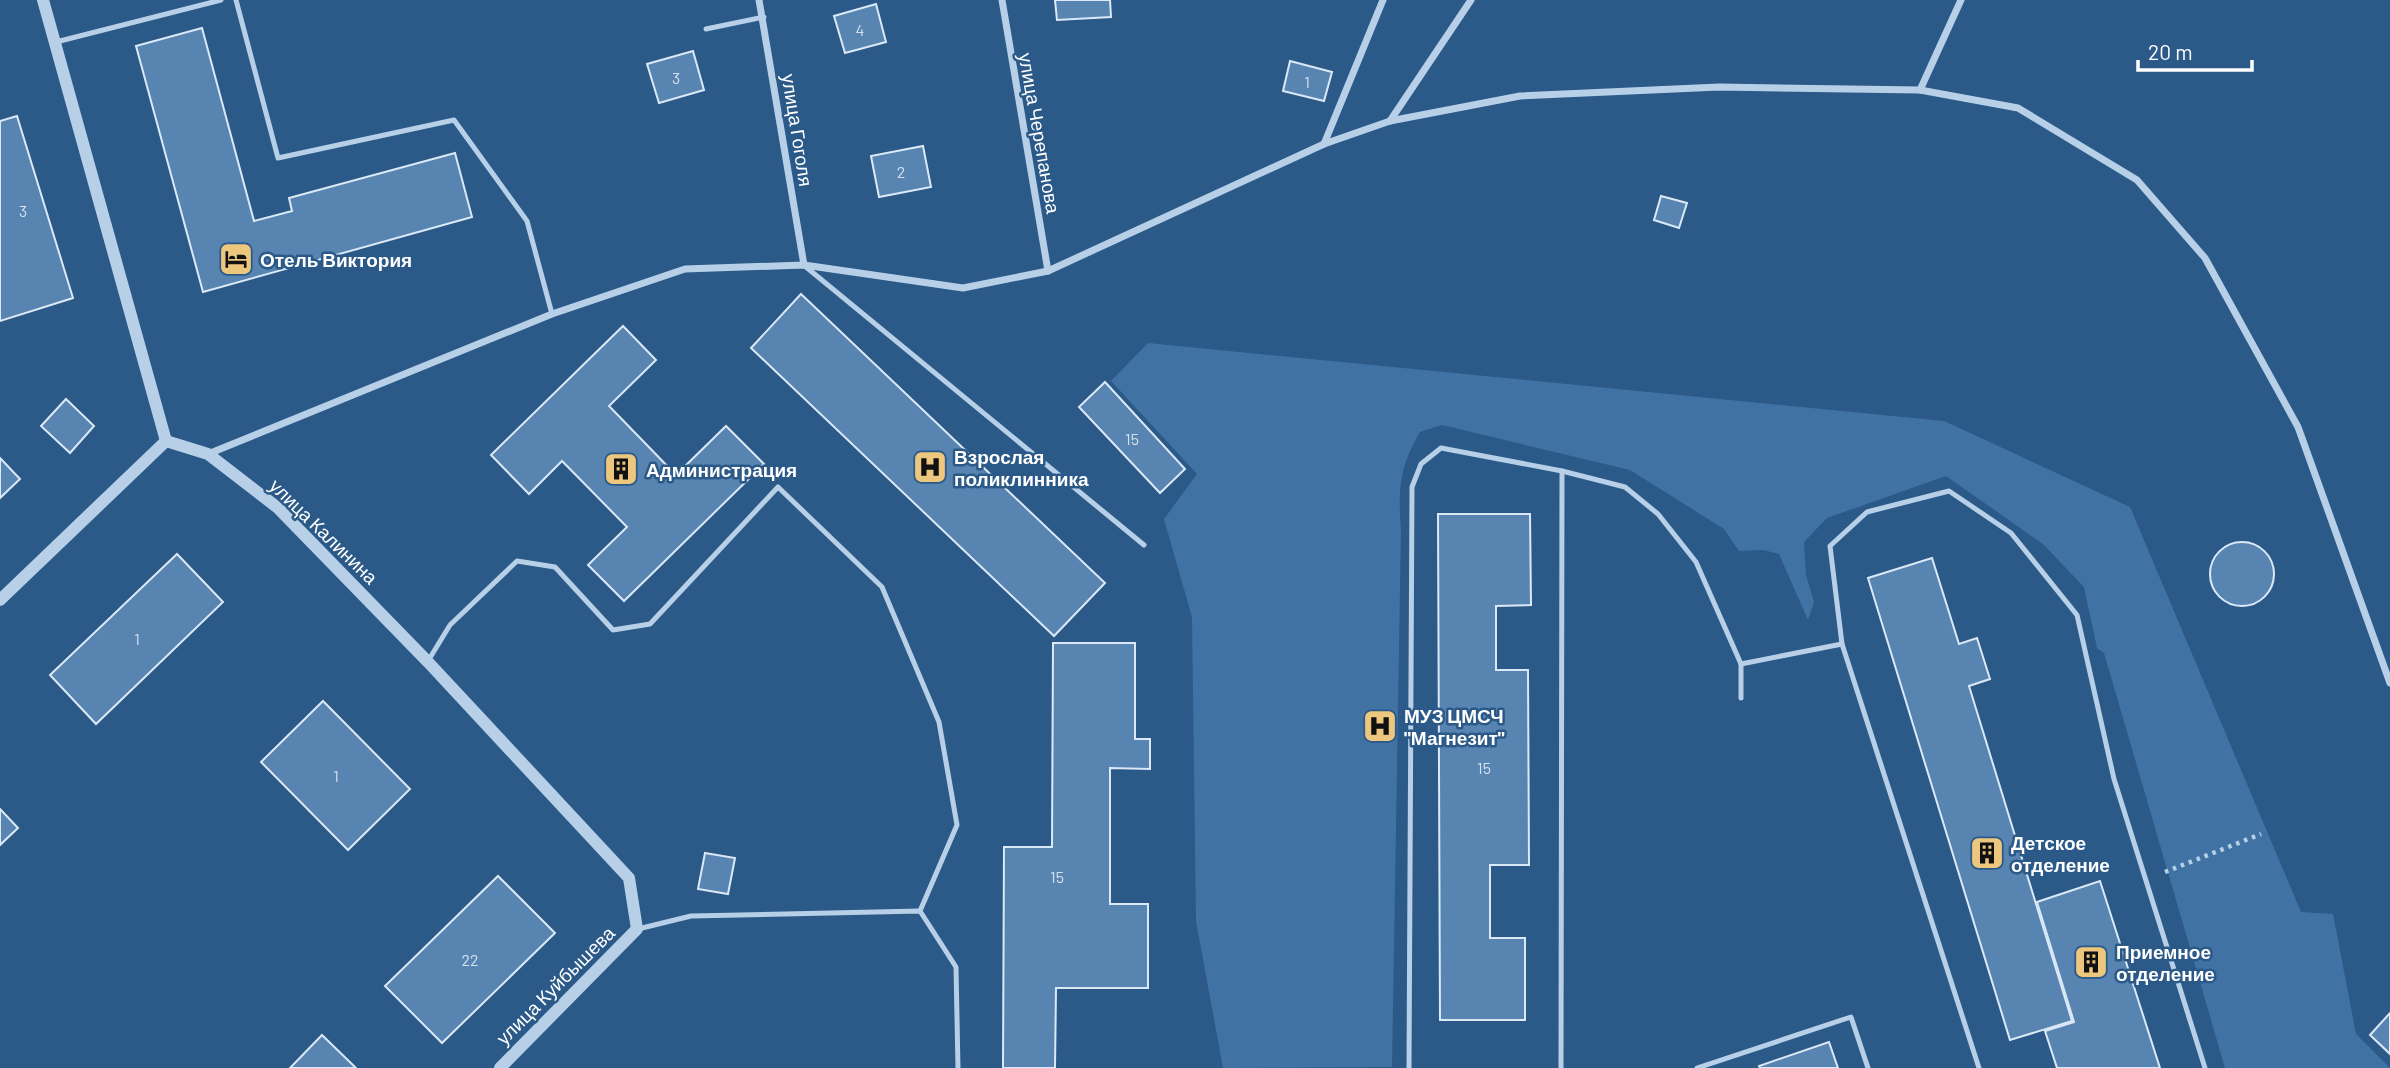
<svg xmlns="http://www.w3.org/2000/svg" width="2390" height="1068" font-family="Barlow,sans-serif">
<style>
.green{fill:#4073a4}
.building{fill:#5784b1;stroke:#dbe9f7;stroke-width:2}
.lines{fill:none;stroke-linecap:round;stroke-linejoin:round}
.path{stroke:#b7d0e8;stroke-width:4.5;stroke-dasharray:3.5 5;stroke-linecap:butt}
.service{stroke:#b7d0e8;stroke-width:5}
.minor{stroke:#b7d0e8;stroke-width:7}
.tertiary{stroke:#b7d0e8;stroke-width:12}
.labels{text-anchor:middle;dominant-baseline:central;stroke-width:5;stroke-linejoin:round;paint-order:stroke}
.number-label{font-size:16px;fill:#d5e0ec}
.street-label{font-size:19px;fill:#fff;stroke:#2b5988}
.poi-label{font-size:19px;font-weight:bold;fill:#fff;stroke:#2b5988;text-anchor:start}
</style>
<rect width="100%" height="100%" fill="#2b5988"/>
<path class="green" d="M1148,343L1944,421L2130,507L2301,912L2333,914L2356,1034L2390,1068H2225L2104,653L2097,648L2084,587L2043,544L1946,476L1827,518L1804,542L1806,575L1814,602L1808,620L1779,554L1763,550L1739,551L1724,529L1630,470L1442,425L1420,432C1399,468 1398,489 1401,529L1392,1067L1223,1068L1196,921L1192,617L1164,519L1197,474L1111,381Z"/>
<g class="building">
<polygon points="1055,0 1110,0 1111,17 1057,20"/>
<polygon points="876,4 886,42 845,53 834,16"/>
<polygon points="202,28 254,221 292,211 289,198 455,153 472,217 203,292 136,46"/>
<polygon points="693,51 704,90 659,103 647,64"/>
<polygon points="1290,61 1332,72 1324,101 1283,91"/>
<polygon points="17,116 73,298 0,321 0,121"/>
<polygon points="923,146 931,187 879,197 871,156"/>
<polygon points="1661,196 1687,203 1679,228 1654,220"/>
<polygon points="801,294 1105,583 1054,636 751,348"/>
<polygon points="623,326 656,360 609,406 676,475 726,426 764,464 624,601 588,565 627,527 562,461 529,494 491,455"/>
<polygon points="1105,382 1185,469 1160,493 1079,407"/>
<polygon points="66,399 94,426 70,453 41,426"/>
<polygon points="0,458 20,479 0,498"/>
<polygon points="1438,514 1530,514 1531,605 1496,606 1496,670 1528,670 1529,865 1490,865 1490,938 1525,938 1525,1020 1440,1020"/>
<circle cx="2242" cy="574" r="32"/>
<polygon points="177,554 223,602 96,724 50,675"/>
<polygon points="1932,558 1959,644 1977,638 1990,679 1969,686 2072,1021 2010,1040 1868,578"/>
<polygon points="1053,643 1135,643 1135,739 1150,739 1150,769 1110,768 1110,904 1148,904 1148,988 1056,988 1055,1068 1003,1068 1004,847 1052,847"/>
<polygon points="323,701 410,789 348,850 261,762"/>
<polygon points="0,809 18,828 0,845"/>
<polygon points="705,853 735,858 728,894 698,889"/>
<polygon points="498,876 555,933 442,1043 385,986"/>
<polygon points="2100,881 2160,1068 2057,1068 2045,1031 2074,1022 2037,902"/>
<polygon points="2390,1013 2390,1054 2370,1035"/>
<polygon points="322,1035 356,1068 290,1068"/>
<polygon points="1829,1042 1838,1068 1760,1068 1759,1066"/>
</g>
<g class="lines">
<polyline class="path" points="2165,872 2261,834"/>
<g class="service">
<polyline points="236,0 278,158 454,120 527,221 552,314"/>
<polyline points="706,29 764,17"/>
<polyline points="56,42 221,0"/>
<polyline points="806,267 1144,545"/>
<polyline points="1562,471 1625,487 1658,514 1696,562 1741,664 1741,698"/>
<polyline points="428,661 450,625 517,561 555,567 613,630 650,624 778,487 882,587 939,722 957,825 920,911"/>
<polyline points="1741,664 1842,644"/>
<polyline points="638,929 691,916 920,911 956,967 958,1068"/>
<polyline points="1409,1068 1412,487 1421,464 1441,448 1562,471 1561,1068"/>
<polyline points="1697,1068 1851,1017 1868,1068"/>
<polyline points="1979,1068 1842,644 1830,546 1867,512 1949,491 2011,533 2077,615 2114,779 2205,1068"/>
</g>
<g class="minor">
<polyline points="759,0 804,265"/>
<polyline points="1002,0 1048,271"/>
<polyline points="1920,90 1961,0"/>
<polyline points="1390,121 1471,0"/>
<polyline points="1324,144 1383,0"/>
<polyline points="208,454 552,314 685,269 804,265 963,288 1048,271 1324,144 1390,121 1520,96 1719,87 1920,90 2018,108 2137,180 2205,258 2298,427 2390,683"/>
</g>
<g class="tertiary">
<polyline points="43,0 166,441 208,454 278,508 428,662 629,878 637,929 500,1068"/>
<polyline points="0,600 166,441"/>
</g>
</g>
<defs>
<g id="hotel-square" transform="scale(1.75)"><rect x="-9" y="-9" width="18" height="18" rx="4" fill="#eec77f" stroke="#2b5988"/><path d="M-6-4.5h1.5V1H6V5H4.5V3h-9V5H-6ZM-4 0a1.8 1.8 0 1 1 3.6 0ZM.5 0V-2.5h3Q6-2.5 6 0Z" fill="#111"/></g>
<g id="hospital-square" transform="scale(1.75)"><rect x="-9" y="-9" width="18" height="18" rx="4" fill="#eec77f" stroke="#2b5988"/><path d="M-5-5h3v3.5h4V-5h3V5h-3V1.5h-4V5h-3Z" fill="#111"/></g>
<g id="building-square" transform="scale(1.75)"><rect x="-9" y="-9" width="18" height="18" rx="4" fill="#eec77f" stroke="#2b5988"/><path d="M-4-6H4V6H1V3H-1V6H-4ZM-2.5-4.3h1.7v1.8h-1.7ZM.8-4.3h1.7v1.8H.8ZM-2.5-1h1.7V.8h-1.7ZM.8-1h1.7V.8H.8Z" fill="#111"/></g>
</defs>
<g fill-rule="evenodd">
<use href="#hotel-square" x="236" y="259"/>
<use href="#hospital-square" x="930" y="467"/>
<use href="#building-square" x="621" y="469"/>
<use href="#hospital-square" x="1380" y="726"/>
<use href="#building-square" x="1987" y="853"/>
<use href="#building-square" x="2091" y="962"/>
</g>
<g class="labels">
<g class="number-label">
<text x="860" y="29">4</text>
<text x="676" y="77">3</text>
<text x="1307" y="81">1</text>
<text x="901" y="171">2</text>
<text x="23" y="210">3</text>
<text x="1132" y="438">15</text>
<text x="137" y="638">1</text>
<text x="1484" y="767">15</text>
<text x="336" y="775">1</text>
<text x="1057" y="876">15</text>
<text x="470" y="959">22</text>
</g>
<g class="street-label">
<text transform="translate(798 130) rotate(81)">улица Гоголя</text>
<text transform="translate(1040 133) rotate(80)">улица Черепанова</text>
<text transform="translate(324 531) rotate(44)">улица Калинина</text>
<text transform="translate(555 985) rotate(-45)">улица Куйбышева</text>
</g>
<g class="poi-label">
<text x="260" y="259">Отель Виктория</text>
<text x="954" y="456">Взрослая<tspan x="954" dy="22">поликлинника</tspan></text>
<text x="646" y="469">Администрация</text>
<text x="1404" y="715">МУЗ ЦМСЧ<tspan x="1404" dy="22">"Магнезит"</tspan></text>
<text x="2011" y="842">Детское<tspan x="2011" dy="22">отделение</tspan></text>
<text x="2116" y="951">Приемное<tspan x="2116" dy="22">отделение</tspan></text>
</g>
</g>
<path d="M2138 60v10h114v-10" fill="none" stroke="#ffffff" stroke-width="3.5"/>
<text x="2148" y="60" font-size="21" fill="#ffffff" stroke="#2b5988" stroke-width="5" paint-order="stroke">20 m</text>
</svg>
